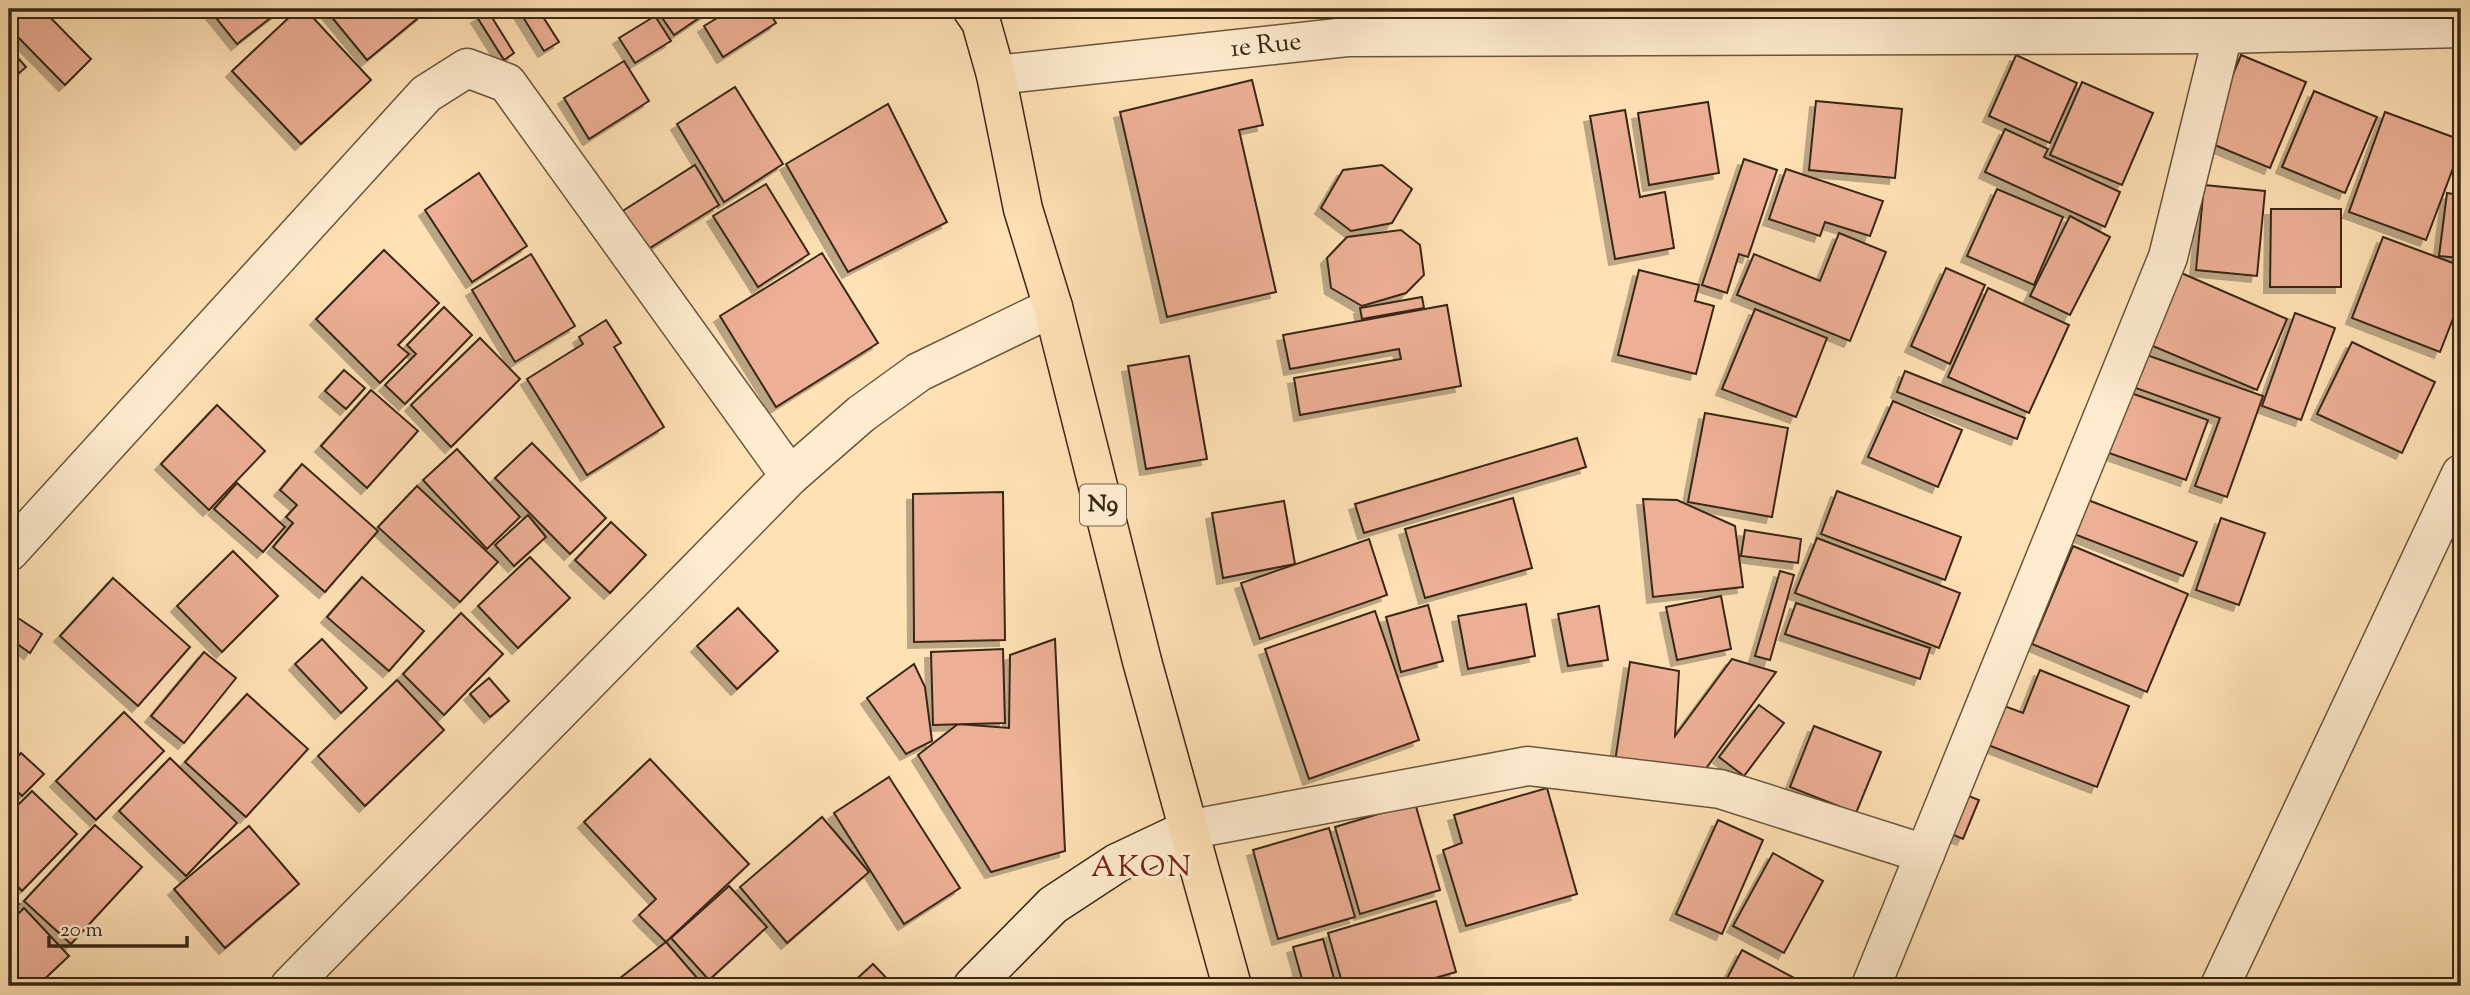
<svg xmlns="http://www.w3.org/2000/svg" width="2470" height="995" font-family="'Sorts Mill Goudy',serif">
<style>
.building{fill:#edaf95;stroke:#392814;stroke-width:2;filter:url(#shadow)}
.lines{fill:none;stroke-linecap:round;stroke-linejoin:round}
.street-casing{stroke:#6a563c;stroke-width:41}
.secondary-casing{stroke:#392814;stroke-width:41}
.highway-casing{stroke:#392814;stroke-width:41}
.street{stroke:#ffeccf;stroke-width:38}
.secondary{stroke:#ffeccf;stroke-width:38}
.highway{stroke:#ffe1b5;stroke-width:38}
.labels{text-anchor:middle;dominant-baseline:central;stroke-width:7;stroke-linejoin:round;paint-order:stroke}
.shield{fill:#ffeccf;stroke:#74634c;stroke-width:2}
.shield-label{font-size:24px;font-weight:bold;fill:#392814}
.street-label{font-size:26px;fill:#392814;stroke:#ffeccf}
.quarter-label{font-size:30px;letter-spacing:2px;fill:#7a1f14;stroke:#ffeccf}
</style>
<defs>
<filter id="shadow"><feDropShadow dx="-6" dy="6" stdDeviation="0" flood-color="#0004"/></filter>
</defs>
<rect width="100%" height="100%" fill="#ffe1b5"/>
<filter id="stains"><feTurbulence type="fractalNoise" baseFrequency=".00286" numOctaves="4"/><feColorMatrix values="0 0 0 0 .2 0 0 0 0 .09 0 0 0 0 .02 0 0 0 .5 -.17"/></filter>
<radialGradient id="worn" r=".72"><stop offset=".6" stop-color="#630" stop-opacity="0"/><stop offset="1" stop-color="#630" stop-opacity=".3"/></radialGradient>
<g class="building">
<polygon points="9,9 42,9 91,59 65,85 9,28"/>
<polygon points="209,9 282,9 237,44"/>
<polygon points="298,9 305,9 371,80 301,144 232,71"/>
<polygon points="325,9 419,9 423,14 367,60"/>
<polygon points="518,9 538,9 559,42 544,51"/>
<polygon points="656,9 712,9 674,35"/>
<polygon points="732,9 767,9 776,23 723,57 704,26"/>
<polygon points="488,11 514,53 504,60 477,17"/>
<polygon points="655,16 671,41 635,63 619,38"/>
<polygon points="9,48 26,67 9,82"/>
<polygon points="2016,55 2077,83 2050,143 1989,116"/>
<polygon points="2241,55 2306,82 2270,168 2205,141"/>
<polygon points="624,61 649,101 589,139 564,98"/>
<polygon points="1252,80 1263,125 1239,130 1276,292 1167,317 1120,112"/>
<polygon points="2082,82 2153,113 2122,185 2050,155"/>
<polygon points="735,87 783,164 724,202 677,124"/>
<polygon points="2314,91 2377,117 2345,193 2282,167"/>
<polygon points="1816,101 1902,109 1895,178 1809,170"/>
<polygon points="1708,102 1719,173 1649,185 1638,113"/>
<polygon points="888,104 947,222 848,272 786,164"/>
<polygon points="1625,110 1640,197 1665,192 1674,248 1615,259 1590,116"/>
<polygon points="2385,112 2461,140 2461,147 2426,240 2349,212"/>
<polygon points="2005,129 2048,149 2044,157 2120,192 2105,227 1985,172"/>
<polygon points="1744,159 1777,170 1748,257 1739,254 1727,293 1702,285"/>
<polygon points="695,165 719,205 645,251 621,212"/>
<polygon points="1382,165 1412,189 1392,223 1351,231 1321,208 1343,170"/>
<polygon points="1786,169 1883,201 1870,236 1825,222 1820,236 1769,219"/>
<polygon points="479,173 527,246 472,282 425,210"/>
<polygon points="766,184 809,254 758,287 713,216"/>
<polygon points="2204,185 2265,191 2257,276 2196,270"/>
<polygon points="1997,189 2063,217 2034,285 1967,256"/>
<polygon points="2447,193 2461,195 2461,258 2439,256"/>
<polygon points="2271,209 2341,209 2341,287 2270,287"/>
<polygon points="2070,216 2110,237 2070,315 2030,296"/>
<polygon points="1401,230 1420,245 1424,275 1406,293 1362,306 1331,288 1327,258 1347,237"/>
<polygon points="1839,233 1886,252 1850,341 1737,295 1754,254 1820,281"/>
<polygon points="2383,237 2461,266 2461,298 2440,352 2352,318"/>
<polygon points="384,250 439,303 398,345 409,354 380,383 316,319"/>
<polygon points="822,253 878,343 776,407 720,316"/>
<polygon points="531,254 575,326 515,362 472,290"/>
<polygon points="1946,268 1985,285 1950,364 1911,346"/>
<polygon points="1639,270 1699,285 1695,301 1714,306 1696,374 1618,355"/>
<polygon points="2179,272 2287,319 2257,390 2148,344"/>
<polygon points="1988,288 2069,325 2029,413 1948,377"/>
<polygon points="1422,297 1424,308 1362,319 1360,308"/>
<polygon points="1447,305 1461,386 1300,415 1294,378 1401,359 1399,349 1290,369 1283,335"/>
<polygon points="444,307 472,335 405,404 385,385 416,354 407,345"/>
<polygon points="1755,309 1827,338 1796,417 1722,389"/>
<polygon points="2295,313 2335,328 2301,420 2262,406"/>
<polygon points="606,320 621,343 614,347 664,427 587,475 527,379 583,344 579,337"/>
<polygon points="480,338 520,379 451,447 411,405"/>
<polygon points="2352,342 2435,382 2402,453 2317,414"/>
<polygon points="2144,354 2263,396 2227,497 2195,486 2220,418 2133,387"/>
<polygon points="1189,356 1207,459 1146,469 1128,366"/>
<polygon points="344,370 365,388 346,409 325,391"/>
<polygon points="1905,371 2025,418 2017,439 1897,392"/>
<polygon points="371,390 418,431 367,488 321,446"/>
<polygon points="2128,392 2208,420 2186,480 2106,452"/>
<polygon points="1893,401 1962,430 1938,487 1868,457"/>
<polygon points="217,405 265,451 209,510 161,464"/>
<polygon points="1705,413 1788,428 1772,517 1688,502"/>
<polygon points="1577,438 1586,467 1364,533 1355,504"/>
<polygon points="532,443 606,518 570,554 495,478"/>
<polygon points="457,449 520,517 487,549 423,480"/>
<polygon points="302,464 378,531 325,592 273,547 293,523 286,517 297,505 280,490"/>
<polygon points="237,483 285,527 263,552 214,509"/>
<polygon points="417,486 498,562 460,602 378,527"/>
<polygon points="1837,491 1961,537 1945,580 1821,534"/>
<polygon points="1003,492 1005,640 914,642 913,494"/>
<polygon points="1513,498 1532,568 1425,598 1405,529"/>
<polygon points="1643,499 1677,500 1735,526 1743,587 1653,597"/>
<polygon points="2088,500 2197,542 2183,576 2074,534"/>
<polygon points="1284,501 1295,564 1223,578 1212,513"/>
<polygon points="528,515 546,537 514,566 495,545"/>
<polygon points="2221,518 2265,533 2239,605 2196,590"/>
<polygon points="611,522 646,555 610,593 575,560"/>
<polygon points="1745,530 1801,539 1798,563 1741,556"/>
<polygon points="1817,538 1960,593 1939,648 1795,593"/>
<polygon points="1369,539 1387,595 1260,639 1241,583"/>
<polygon points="2073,546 2188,594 2147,692 2032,644"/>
<polygon points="233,551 278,596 222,652 177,606"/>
<polygon points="530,557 570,598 518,648 478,606"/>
<polygon points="1780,571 1794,575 1770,660 1755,656"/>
<polygon points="362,577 424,631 389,671 327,617"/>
<polygon points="113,578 190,647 138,706 60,636"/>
<polygon points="1721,596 1731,649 1677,660 1666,607"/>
<polygon points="1796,603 1930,648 1920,679 1785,634"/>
<polygon points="1526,604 1535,656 1468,669 1458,616"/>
<polygon points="1428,605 1443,661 1401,672 1386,617"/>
<polygon points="1599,606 1608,660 1568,666 1558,614"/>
<polygon points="738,608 778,651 737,689 697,646"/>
<polygon points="1375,611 1419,740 1309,779 1265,649"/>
<polygon points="9,612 42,634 30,653 9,638"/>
<polygon points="461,613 503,654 444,715 403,674"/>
<polygon points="322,639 367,688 341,713 295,664"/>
<polygon points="1055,639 1065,851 991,872 918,755 958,724 1009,728 1010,655"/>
<polygon points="1003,649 1005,723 933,725 931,652"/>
<polygon points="204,652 236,678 184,743 151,716"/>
<polygon points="1732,659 1776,672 1694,785 1615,762 1630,662 1679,671 1675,736"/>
<polygon points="914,664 925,687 932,741 906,754 867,698"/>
<polygon points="2040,670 2129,706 2097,787 1975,740 1991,701 2023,713"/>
<polygon points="489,678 509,701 490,717 470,694"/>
<polygon points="397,680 444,730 365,806 318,756"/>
<polygon points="247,694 308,749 246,817 185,762"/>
<polygon points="1759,705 1784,723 1744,776 1719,757"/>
<polygon points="124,712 164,751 96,820 56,781"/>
<polygon points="1814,726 1881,752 1856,813 1790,787"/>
<polygon points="21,753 44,774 22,796 9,783 9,766"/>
<polygon points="170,758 237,823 186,876 119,811"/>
<polygon points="650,759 749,864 666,942 639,915 656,899 584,822"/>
<polygon points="889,777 960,888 904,924 834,813"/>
<polygon points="1547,788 1577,894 1466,926 1443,850 1462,843 1454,815"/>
<polygon points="1953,790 1979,800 1963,839 1937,828"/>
<polygon points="32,791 77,834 22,891 9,877 9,814"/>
<polygon points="1415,803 1440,890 1360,914 1335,827"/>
<polygon points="822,817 869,872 787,943 740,887"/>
<polygon points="1718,820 1763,840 1722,934 1676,914"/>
<polygon points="95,825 142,867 71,944 24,901"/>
<polygon points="249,826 299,884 225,948 174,889"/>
<polygon points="1329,828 1355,917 1278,939 1253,850"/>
<polygon points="1773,853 1823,881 1784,953 1733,926"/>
<polygon points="729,886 767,927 709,980 671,938"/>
<polygon points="9,893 19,904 9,914"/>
<polygon points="1436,901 1456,972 1407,986 1343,986 1328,933"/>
<polygon points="24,908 69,956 37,986 9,986 9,923"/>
<polygon points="1323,939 1336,986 1304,986 1293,947"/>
<polygon points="666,942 704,986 610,986"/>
<polygon points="1742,950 1798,980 1795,986 1723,986"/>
<polygon points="873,964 894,986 849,986"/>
</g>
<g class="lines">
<g class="street-casing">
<g id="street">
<polyline points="996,75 1347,37 2223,34 2461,28"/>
<polyline points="9,552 426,94 467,68 507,83 790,476"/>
<polyline points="1187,830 1528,766 1720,789 1925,854"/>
<polyline points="290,986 790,476 861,414 919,372 1053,307"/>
<polyline points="1871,986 2168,257 2223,34"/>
<polyline points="2220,986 2461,474"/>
</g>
</g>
<g class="secondary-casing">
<polyline id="secondary" points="973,986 1053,905 1117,863 1187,830"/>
</g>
<g class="highway-casing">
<polyline id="highway" points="972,9 981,22 996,75 1023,209 1053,307 1142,661 1232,986"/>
</g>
<use href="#street" class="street"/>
<use href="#secondary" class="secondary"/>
<use href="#highway" class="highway"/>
</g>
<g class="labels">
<rect class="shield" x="1080" y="484.5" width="46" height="41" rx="5"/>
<g class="shield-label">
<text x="1103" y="505">N9</text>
</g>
<g class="street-label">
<text transform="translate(1266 46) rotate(-6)">1e Rue</text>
</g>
<g class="quarter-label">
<text x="1142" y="868">AKON</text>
</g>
</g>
<rect width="2470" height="995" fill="none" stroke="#ffe1b5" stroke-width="35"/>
<rect x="10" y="10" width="2449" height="974" fill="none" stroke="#392814" stroke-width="3.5"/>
<rect x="18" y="18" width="2435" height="960" fill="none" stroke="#392814" stroke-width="2"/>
<path d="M49 936v10h138v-10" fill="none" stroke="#392814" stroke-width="3.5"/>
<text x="60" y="936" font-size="21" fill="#392814" stroke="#ffeccf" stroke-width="5" paint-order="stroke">20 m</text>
<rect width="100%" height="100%" filter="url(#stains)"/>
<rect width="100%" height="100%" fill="url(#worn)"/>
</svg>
